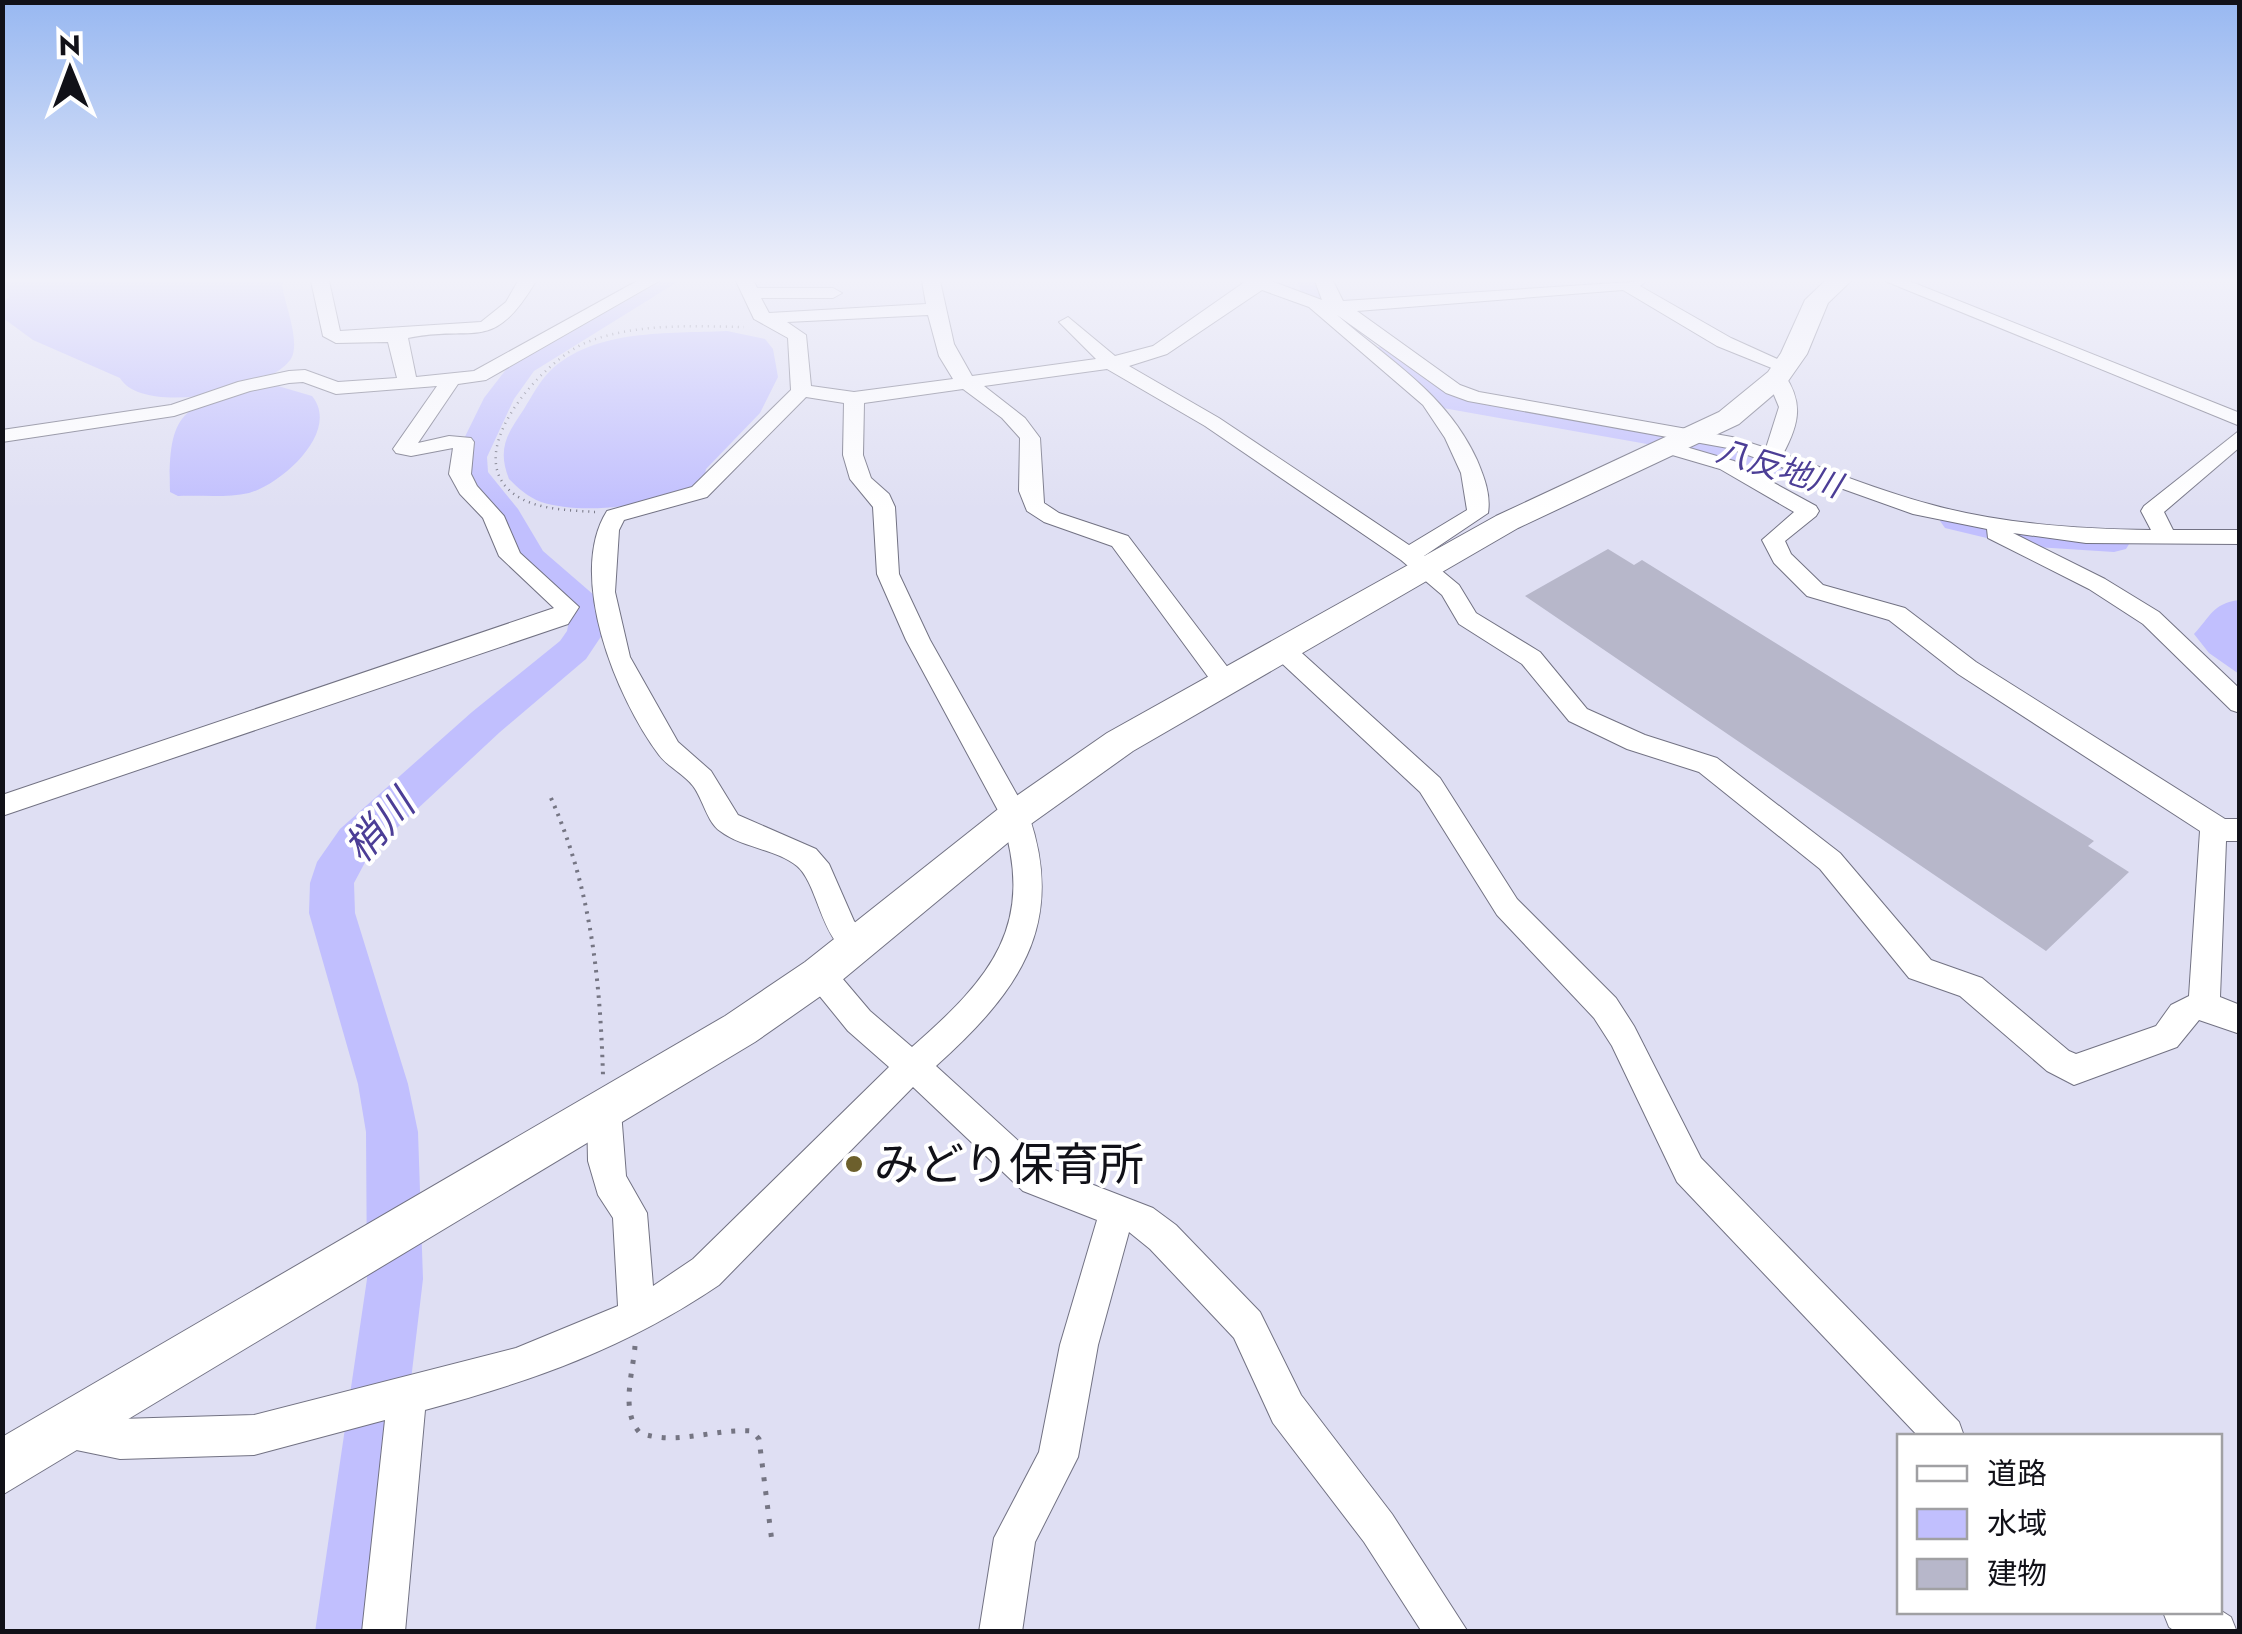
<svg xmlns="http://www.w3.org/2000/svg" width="2242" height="1634" font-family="Jost,'Noto Sans JP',sans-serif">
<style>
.water{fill:#c1bffe}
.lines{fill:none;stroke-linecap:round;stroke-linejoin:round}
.river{fill:#c1bffe;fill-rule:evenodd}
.building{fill:#b7b7ca}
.street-casing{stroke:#727283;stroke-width:2}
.secondary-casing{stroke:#727283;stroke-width:2}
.path-far2{stroke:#757583;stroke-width:2.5;stroke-dasharray:1 5;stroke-linecap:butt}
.path-far1{stroke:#757583;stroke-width:4;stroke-dasharray:2.5 6;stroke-linecap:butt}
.path{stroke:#757583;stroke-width:5;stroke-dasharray:4 10;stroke-linecap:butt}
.street{fill:#fff;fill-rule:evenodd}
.secondary{fill:#fff;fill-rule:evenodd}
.poi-dot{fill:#6c5f2c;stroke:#fff;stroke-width:4}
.labels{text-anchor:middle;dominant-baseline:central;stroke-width:8;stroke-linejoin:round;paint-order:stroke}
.far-water-label{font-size:32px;font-style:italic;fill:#4c3e96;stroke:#fff}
.water-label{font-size:40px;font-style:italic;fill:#4c3e96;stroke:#fff}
.near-poi-label{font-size:45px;fill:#111118;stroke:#fff;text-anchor:start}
</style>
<rect width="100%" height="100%" fill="#dfdff3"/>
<g class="water">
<path d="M4,281H284L282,285C285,305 298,335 293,354C284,388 144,419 120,378L33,340L3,318V303L9,297Z"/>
<path d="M727,331L765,339L773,349L778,377L760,413L706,469L704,479C669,506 584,516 541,502C528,497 518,488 509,479C497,449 507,434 524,409C532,396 539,382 550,371C595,328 669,334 727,331Z"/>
<path d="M271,384L312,396C341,431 282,484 249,493C227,498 201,495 178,496L170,492C167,397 192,408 271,384Z"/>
<path d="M2239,600H2240L2239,674L2209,653L2194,634C2211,616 2212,604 2239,600Z"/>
</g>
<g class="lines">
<g class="river">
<polygon points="646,281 679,281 534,371 514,399 487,457 488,472 518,509 543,551 602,602 607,610 604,632 586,659 500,732 370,853 354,883 355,913 408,1084 418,1132 423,1279 381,1632 315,1632 367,1279 366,1132 358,1084 309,913 310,883 317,862 340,829 472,712 560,641 567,631 571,611 518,566 491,519 456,473 455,457 484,398 514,359 570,322"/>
<polygon points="1297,281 1323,281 1330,299 1326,305 1306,305"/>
<polygon points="1382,346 1392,349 1435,383 1461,394 1720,437 1824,468 1829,475 1824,482 1813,485 1715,456 1443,408 1413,395 1372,361 1368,355 1372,349"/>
<polygon points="1957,511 2020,524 2114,530 2126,533 2131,541 2126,549 2114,552 2020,546 1945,528 1940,521 1945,514"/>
</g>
</g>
<polygon class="building" points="1608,549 1634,565 1642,560 2094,841 2088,846 2129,872 2046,951 1525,596"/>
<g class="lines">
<g class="street-casing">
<g id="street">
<path d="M311,281H329L340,331L481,322L506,302L518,281H536C492,355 476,324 408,338L416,377L474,371L637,281H659L486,380L458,384L418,443L449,436L471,438L474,442L471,474L477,486L504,516L520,553L579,607L568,624L2,816V795L554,608L499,556L483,518L460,494L449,474L453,448L411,456L396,453L393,449L437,386L336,394L303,382L289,383L250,391L174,416L2,442V430L171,405L238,382L289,371L305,370L338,382L397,378L388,342L336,343L323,336Z"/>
<path d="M736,281H754L757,288H833L842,293L833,298H761L769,313L926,304L922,281H940L954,344L972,376L1096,359L1059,322L1068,317L1115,356L1153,346L1246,281H1271L1322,300L1315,281H1333L1343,301L1646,281L1640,286L1731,338L1795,367L1793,371H1779L1717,346L1623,290L1357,311L1460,385L1479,392L1732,437L1766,448L1779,407L1767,378L1770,374H1784C1804,403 1799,424 1783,454C1832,471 1880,491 1929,504C2000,524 2078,529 2151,530L2141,511L2144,506L2240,430V447L2164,512L2173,530H2240V544L2086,543L2013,533L2105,579L2159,612L2240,689V713L2231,710L2143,624L2089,589L1988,538L1987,529L1913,514L1728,448L1468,401L1446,393L1337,315C1390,361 1447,394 1477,460C1484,477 1491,494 1488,513L1424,556L1459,585L1476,613L1540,652L1587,709L1645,735L1717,758L1840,853L1931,960L1982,978L2069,1051L2076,1054L2156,1026L2171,1005L2189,996L2200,831L1958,674L1889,620L1807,596L1774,563L1762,540L1794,512L1720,469L1662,452L1659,448L1662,444L1669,442L1734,461L1816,506L1819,511L1816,516L1785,541L1791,554L1823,585L1905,608L1976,662L2225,819H2240V841H2226L2220,997L2240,1005V1034L2199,1020L2177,1047L2074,1085L2047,1071L1960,996L1909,978L1820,869L1699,772L1627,749L1569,721L1522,664L1459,624L1442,595L1401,560L1205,426L1107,369L984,386L1025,418L1040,438L1044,503L1059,513L1128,536L1235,677L1238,683L1235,689H1217L1112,546L1044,522L1027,511L1019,491L1020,438L1002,418L963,389L864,403L863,455L871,478L889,494L895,507L899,574L930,640L1029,816C1067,927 1016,994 936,1066L1047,1167L1153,1208L1176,1225L1260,1312L1301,1395L1392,1514L1468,1632H1422L1364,1542L1273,1423L1234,1338L1150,1249L1129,1232L1098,1345L1078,1457L1035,1542L1022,1632H979L994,1538L1039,1452L1060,1345L1097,1220L1023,1191L913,1087L719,1285C626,1348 533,1381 425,1410L405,1632H362L385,1420L254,1455L120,1459L52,1445L46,1431L52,1417L66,1411L120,1419L254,1415L516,1348L618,1306L613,1218L598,1195L588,1161L587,1111L592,1100L604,1096L616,1100L621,1111L626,1176L647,1213L653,1286L693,1259L889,1067L848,1031L809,983L805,974L809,965L820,961L831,965L870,1011L912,1047C991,978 1037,925 1001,816L906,640L877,574L873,507L850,479L843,455L844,403L806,397L707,497L624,520L619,530L615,592L630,657L678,742L711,771L738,815L816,849L829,864L854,921L873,943L869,952C823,967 822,887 797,866C776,849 742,848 720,831C707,822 703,799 693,786C684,774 668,767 659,755C617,699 566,576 607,511L692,487L791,390L788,338L754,319ZM1262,290L1309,307L1423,405L1445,438L1461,473L1467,510L1409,545L1219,418L1129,366L1167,354ZM928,315L939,356L953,379L854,392L811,386L806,335L787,322Z"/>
<polygon points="1885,281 1909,281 2240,413 2240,426"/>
<polygon points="1284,643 1293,645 1440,778 1517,899 1616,998 1634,1026 1701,1158 1959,1422 1964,1436 1918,1436 1677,1182 1612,1046 1594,1018 1497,915 1420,792 1275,657 1272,651 1275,645"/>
<polygon points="2220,1610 2231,1617 2237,1632 2176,1632 2169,1627 2163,1612"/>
</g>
</g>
<g class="secondary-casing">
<polygon id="secondary" points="1825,281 1851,281 1828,303 1807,354 1786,384 1739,424 1518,528 1133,751 1028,826 835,986 755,1042 2,1495 2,1437 725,1016 805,962 1002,806 1107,733 1496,516 1719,412 1768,372 1781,353 1805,300"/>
</g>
<path class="path-far2" d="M595,512C567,510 529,510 508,489C465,446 545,360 585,343C634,323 691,326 744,327"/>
<path class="path-far1" d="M551,798C591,888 600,978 603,1075"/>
<path class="path" d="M635,1346C633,1373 620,1411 640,1433C678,1446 714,1428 752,1431L759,1439L772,1542"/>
<use href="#street" class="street"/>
<use href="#secondary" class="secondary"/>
</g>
<linearGradient id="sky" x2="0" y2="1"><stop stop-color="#98b8f1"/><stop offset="0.55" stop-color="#f1f1fa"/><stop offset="1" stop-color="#f1f1fa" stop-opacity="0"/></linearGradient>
<rect width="2242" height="510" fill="url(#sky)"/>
<circle class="poi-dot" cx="854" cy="1164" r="10"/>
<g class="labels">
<g class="far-water-label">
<text transform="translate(1779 468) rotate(17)">八反地川</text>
</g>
<g class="water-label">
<text transform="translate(379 826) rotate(-47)">梢川</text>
</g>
<g class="near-poi-label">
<text x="874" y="1164">みどり保育所</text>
</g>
</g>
<rect width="2242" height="1634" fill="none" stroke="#111118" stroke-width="10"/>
<rect x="1897" y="1434" width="325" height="180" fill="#ffffff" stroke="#a0a0a3" stroke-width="2.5"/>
<rect x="1917" y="1466" width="50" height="15" fill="#ffffff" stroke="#a0a0a3" stroke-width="2.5"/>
<text x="1987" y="1484" font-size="30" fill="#111118">道路</text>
<rect x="1917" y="1509" width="50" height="30" fill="#c1bffe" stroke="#a0a0a3" stroke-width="2.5"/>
<text x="1987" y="1534" font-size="30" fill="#111118">水域</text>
<rect x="1917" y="1559" width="50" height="30" fill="#b7b7ca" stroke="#a0a0a3" stroke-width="2.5"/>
<text x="1987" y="1584" font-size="30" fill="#111118">建物</text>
<g transform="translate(70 70) rotate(359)" stroke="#ffffff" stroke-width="8" paint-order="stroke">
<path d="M0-8L18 38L0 25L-18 38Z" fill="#111118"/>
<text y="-15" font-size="28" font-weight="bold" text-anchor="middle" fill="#111118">N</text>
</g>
</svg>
